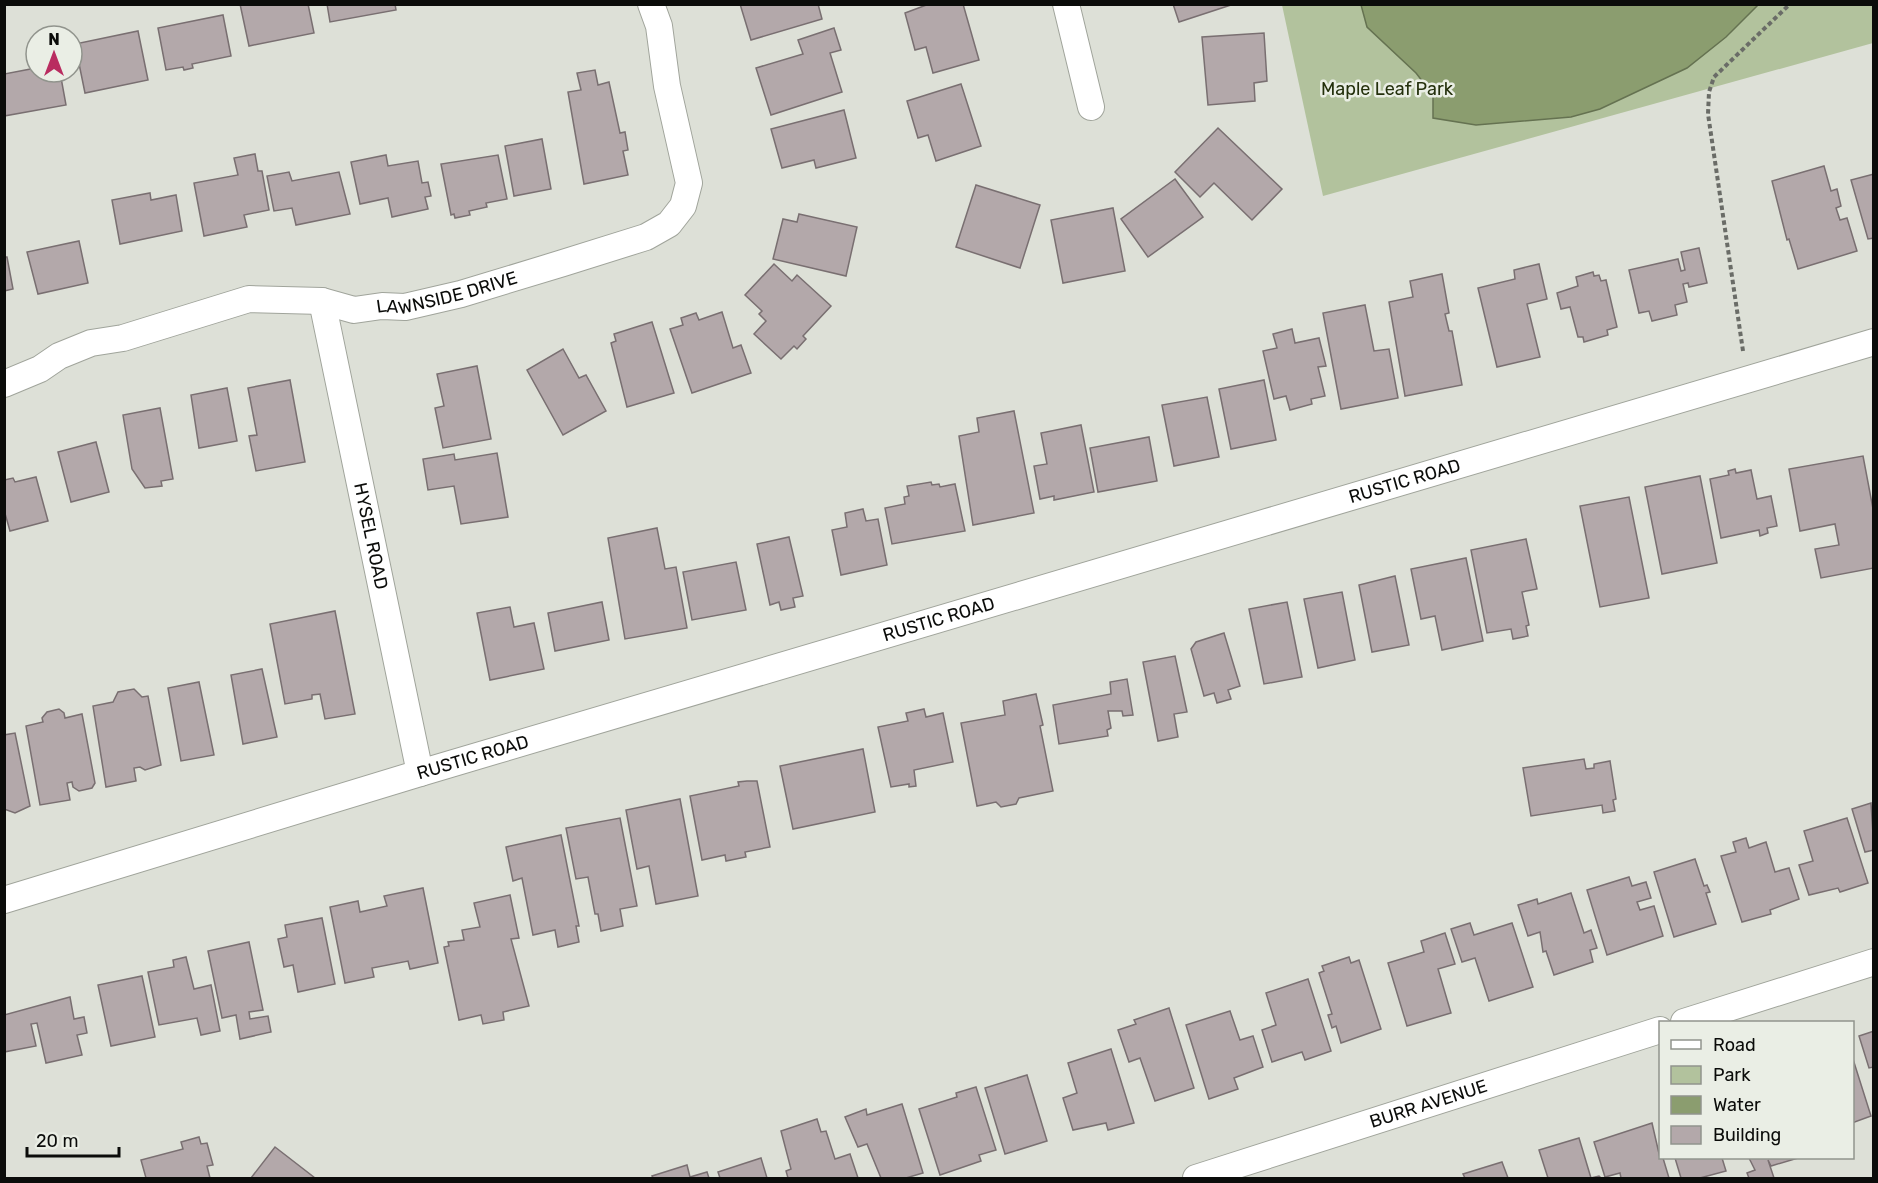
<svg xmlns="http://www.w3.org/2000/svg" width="1878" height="1183" font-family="Rubik,sans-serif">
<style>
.green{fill:#b2c29d}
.water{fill:#8b9d6f;stroke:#657251;stroke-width:1.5}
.building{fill:#b3a8aa;stroke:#796f71;stroke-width:1.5}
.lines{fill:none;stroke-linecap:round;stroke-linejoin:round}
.street-casing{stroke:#a0a49b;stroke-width:28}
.path{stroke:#6a6c67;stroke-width:4;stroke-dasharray:4.5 3;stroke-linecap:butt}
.street{stroke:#fff;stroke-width:26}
.labels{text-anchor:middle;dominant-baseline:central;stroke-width:5;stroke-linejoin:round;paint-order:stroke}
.park-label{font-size:18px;fill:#24300c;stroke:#eaeee5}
.street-label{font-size:18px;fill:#0b0c0a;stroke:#eaeee5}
</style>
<rect width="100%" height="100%" fill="#dde0d7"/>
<polygon class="green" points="1282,5 1873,5 1873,43 1323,196"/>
<polygon class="water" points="1361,5 1361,4 1758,5 1726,37 1687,68 1600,109 1571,117 1476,125 1433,118 1433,95 1416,73 1367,27"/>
<g class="building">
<polygon points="240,4 308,4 314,33 249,46"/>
<polygon points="327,4 395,4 396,10 330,22"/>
<polygon points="740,4 818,4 822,19 751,40"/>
<polygon points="929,4 963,4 979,60 933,73 926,47 915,50 905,13"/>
<polygon points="1173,4 1234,4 1179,22"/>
<polygon points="223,15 231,56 192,64 193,68 184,70 183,67 166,70 158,28"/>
<polygon points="834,28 841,50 830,53 842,92 771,115 756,68 803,54 798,40"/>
<polygon points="138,31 148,80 85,93 75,44"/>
<polygon points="1264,33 1267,81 1254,83 1255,101 1208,105 1202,37"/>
<polygon points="36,68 36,72 60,72 66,105 4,116 4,74"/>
<polygon points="595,70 598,85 609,82 620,133 625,132 628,150 623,151 628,175 584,184 568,92 581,90 577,73"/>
<polygon points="961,84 981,146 936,161 928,135 918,138 907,101"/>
<polygon points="844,110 856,158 816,168 814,160 782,168 771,129"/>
<polygon points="1218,128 1282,189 1252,220 1214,183 1200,197 1175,172"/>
<polygon points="542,139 551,189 514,196 505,146"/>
<polygon points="255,154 258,171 262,171 269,210 244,215 247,227 204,236 194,183 238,175 234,158"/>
<polygon points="386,155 388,166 418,161 422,183 428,182 431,196 425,197 428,209 392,217 388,198 360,204 351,162"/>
<polygon points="498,155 507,199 486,203 487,207 469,211 470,215 455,218 454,214 451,215 441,164"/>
<polygon points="1824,166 1831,191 1837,189 1841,206 1836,208 1840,220 1847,218 1857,251 1798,269 1789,239 1787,240 1772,181"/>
<polygon points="289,172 292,181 339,172 350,214 296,225 292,208 274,211 267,176"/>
<polygon points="1874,174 1874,238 1868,239 1851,180"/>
<polygon points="1175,179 1203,217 1148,257 1121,219"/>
<polygon points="976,185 1040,205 1020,268 956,247"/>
<polygon points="150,193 151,200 176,195 182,231 120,244 112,200"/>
<polygon points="1113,208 1125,271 1063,283 1051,220"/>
<polygon points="799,214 857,227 846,276 773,259 783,219 797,222"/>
<polygon points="79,241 88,283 38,294 27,252"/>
<polygon points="1699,248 1707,283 1689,287 1688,283 1683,284 1687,302 1675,305 1677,315 1652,321 1649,311 1639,313 1629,270 1678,259 1681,271 1685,270 1681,252"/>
<polygon points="4,257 7,257 13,289 4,291"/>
<polygon points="774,264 792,281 797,275 831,306 803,336 806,339 797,349 794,346 781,359 754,334 766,321 759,314 762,311 745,295"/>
<polygon points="1539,264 1547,299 1527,304 1540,357 1497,367 1478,288 1515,279 1514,270"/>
<polygon points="1593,272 1594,276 1599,275 1601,281 1606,280 1617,327 1607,330 1608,335 1584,342 1583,337 1578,337 1570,307 1561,309 1557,293 1578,286 1576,277"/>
<polygon points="1442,274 1449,313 1445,314 1449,331 1452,331 1462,385 1405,396 1389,302 1413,297 1410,281"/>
<polygon points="1365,305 1374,351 1389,349 1398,398 1341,409 1323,313"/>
<polygon points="722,312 733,348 741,345 751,373 692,393 670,329 683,325 681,318 696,313 699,320"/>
<polygon points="652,322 674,393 627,407 611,343 616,341 614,334"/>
<polygon points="1292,329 1295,343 1319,338 1326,366 1318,367 1325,396 1311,399 1312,404 1290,410 1286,396 1274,399 1263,351 1277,348 1273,334"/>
<polygon points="563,349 579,378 586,375 606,411 563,435 527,370"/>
<polygon points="477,366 491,439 443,448 435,408 444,406 437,374"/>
<polygon points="290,380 305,462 256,471 249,436 257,435 248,388"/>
<polygon points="1264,380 1276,440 1231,449 1219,389"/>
<polygon points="227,388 237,441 199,448 191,395"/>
<polygon points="1207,397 1219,457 1174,466 1162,405"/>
<polygon points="160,408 173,479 161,481 162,486 145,488 132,469 123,415"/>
<polygon points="1014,411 1034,513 973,525 959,436 979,432 977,418"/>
<polygon points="1081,425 1094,492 1054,500 1054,496 1040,499 1034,466 1047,464 1041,433"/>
<polygon points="1149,437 1157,481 1098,492 1090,448"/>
<polygon points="96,442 109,492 71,502 58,452"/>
<polygon points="497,453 508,517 461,524 454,486 428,490 423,459 454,454 455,460"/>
<polygon points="1863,456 1874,514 1874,568 1821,578 1815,549 1839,545 1835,524 1800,531 1789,469"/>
<polygon points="1735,469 1736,473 1751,470 1757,499 1771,496 1777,526 1767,528 1768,533 1760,536 1759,530 1721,538 1710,479 1729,475 1728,471"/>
<polygon points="1700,476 1717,563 1662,574 1645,487"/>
<polygon points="36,477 48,521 10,531 4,510 4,480 13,478 15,482"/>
<polygon points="931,482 932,485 939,484 940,487 955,484 965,531 892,544 885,508 905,504 904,497 909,496 907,486"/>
<polygon points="1629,497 1649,598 1600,607 1580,506"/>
<polygon points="863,509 866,521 878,519 887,565 841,575 832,530 847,527 845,513"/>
<polygon points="657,528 665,569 676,567 687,628 625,639 608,538"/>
<polygon points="789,537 803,596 793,598 795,607 781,610 779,602 770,605 757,544"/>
<polygon points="1526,539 1537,589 1522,592 1529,625 1526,626 1528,636 1513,639 1511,629 1487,633 1471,550"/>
<polygon points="1466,558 1483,641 1442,650 1435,616 1421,619 1411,569"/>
<polygon points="736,562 746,610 692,620 683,572"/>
<polygon points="1395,576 1409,645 1372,652 1359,585"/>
<polygon points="1342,592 1355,660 1318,668 1304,599"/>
<polygon points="602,602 609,640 555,651 548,613"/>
<polygon points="1287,602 1302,677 1264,684 1249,609"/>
<polygon points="510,607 514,627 534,623 544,669 490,680 477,613"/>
<polygon points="335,611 355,714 325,719 320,694 312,695 312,699 285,704 270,624"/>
<polygon points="1224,633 1240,686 1228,690 1231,699 1217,703 1214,693 1204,696 1191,649 1196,642"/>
<polygon points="1175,656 1187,712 1174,714 1178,737 1158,741 1143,662"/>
<polygon points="262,669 277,737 243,744 231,675"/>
<polygon points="1127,679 1133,715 1123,716 1122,711 1108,711 1111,728 1107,730 1108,736 1059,744 1053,705 1111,694 1110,682"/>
<polygon points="199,682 214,755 181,761 168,688"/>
<polygon points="134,689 142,697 148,696 161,765 145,770 140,767 134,768 136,781 106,787 93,706 113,702 118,692"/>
<polygon points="1036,694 1043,725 1040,726 1053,791 1019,798 1016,804 1001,807 996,802 977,806 961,723 1005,715 1003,701"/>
<polygon points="59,709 64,713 65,718 82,714 95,783 92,788 79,791 73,787 72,782 67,783 70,800 40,805 26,726 43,722 42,718 47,712"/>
<polygon points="924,709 926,717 943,713 953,762 914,770 916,786 909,787 909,784 891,787 878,727 908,721 906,713"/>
<polygon points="15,733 30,806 15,813 4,809 4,735"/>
<polygon points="863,749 875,812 793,829 780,766"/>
<polygon points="1584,759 1586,769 1594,768 1594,764 1610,761 1616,799 1613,800 1615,811 1603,813 1602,805 1531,816 1523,768"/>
<polygon points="747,781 757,781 770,847 745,852 746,857 726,861 725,855 702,860 690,796 739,786 738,782"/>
<polygon points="680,799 698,896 656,904 649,866 637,869 626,810"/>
<polygon points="1871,803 1874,850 1865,852 1852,809"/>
<polygon points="620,818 637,906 620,909 623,926 601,931 598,914 595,914 588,877 576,879 566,828"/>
<polygon points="1847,818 1868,883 1840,892 1838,888 1809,895 1799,865 1813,861 1804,831"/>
<polygon points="561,835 579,926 576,926 579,942 558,947 555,930 533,935 522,878 513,881 506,847"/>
<polygon points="1746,838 1749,848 1766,842 1775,872 1789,868 1799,899 1770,910 1771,914 1742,922 1721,856 1736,852 1733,842"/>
<polygon points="1695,859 1704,886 1707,885 1710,892 1706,893 1716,924 1674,937 1654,872"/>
<polygon points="1629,877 1632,886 1646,882 1651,898 1637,902 1640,910 1654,906 1663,936 1607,955 1587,890"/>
<polygon points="423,888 438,963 410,969 408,961 372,968 374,977 345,983 330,907 358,901 360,912 387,906 384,896"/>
<polygon points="1571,893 1584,933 1591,930 1597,948 1590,950 1593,962 1554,975 1546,951 1543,952 1540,932 1528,936 1518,905 1537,899 1538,904"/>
<polygon points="510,895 519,938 511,939 529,1006 503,1012 504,1020 483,1024 481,1015 459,1020 444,947 449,946 448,942 464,940 462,930 480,927 474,903"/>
<polygon points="322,918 335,984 298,992 293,965 284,967 278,939 287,937 285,925"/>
<polygon points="1470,923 1474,935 1512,923 1533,987 1489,1001 1475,958 1462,962 1451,929"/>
<polygon points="1445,933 1455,964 1438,969 1451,1013 1407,1026 1388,963 1424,952 1421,941"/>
<polygon points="249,942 263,1010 249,1012 250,1019 268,1016 271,1032 240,1039 236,1015 222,1018 208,951"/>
<polygon points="186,957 194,989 211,985 220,1031 201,1035 197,1018 159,1025 148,972 174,967 173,960"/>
<polygon points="1349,957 1351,963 1359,960 1381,1029 1341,1043 1336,1026 1332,1028 1328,1015 1332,1014 1319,973 1324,971 1322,966"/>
<polygon points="142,976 155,1037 111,1046 98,985"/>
<polygon points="1308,979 1331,1051 1305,1060 1302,1052 1272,1062 1262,1030 1276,1025 1266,993"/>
<polygon points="70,997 74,1019 84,1017 87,1033 77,1035 82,1055 46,1063 37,1023 31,1024 36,1046 4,1052 4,1015"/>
<polygon points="1169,1008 1194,1088 1155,1101 1140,1058 1129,1062 1118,1030 1136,1024 1134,1020"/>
<polygon points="1230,1011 1240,1040 1253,1036 1263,1067 1234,1078 1238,1089 1209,1099 1186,1025"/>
<polygon points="1874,1031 1874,1067 1869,1068 1859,1036"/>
<polygon points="1111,1049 1134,1123 1108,1130 1106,1123 1073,1130 1063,1098 1077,1093 1068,1063"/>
<polygon points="1852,1056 1871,1116 1852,1123"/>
<polygon points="1027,1075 1047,1141 1005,1154 985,1088"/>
<polygon points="976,1087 996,1150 979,1155 981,1161 940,1175 919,1109 957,1097 956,1093"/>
<polygon points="902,1104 923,1173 906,1178 881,1178 867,1144 858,1147 845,1117 866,1109 867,1115"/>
<polygon points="817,1119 821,1132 826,1131 835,1159 850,1154 858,1178 788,1178 786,1171 791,1169 781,1131"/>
<polygon points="1652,1123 1660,1158 1663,1158 1669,1178 1621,1178 1620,1173 1605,1177 1594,1142"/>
<polygon points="199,1137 201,1144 207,1143 213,1165 207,1166 210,1178 146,1178 141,1160 183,1149 181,1142"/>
<polygon points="1579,1138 1591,1178 1599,1176 1601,1178 1548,1178 1539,1150"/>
<polygon points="275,1147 315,1178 251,1178"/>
<polygon points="761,1158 767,1178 720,1178 718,1172"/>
<polygon points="1675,1158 1722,1158 1726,1171 1700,1178 1681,1178"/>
<polygon points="1749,1158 1798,1158 1771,1166 1768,1160 1774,1178 1749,1178 1747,1173 1755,1170"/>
<polygon points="1502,1162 1508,1178 1465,1178 1463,1174"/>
<polygon points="687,1165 690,1177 707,1172 709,1178 653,1178 652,1176"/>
</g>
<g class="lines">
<g class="street-casing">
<g id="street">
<polyline points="1066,4 1091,107"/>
<path id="s1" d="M322,301L420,773"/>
<path id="s2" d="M4,384L40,369L59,356L91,343L123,338L249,299L322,301L354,310L382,306L405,307L461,294L563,263L646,237L669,224L683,206L689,183L667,86L659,26L651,4"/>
<path id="s3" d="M4,900L420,773L1874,342"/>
<polyline points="1684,1022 1874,962"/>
<path id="s4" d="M1196,1178L1660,1030"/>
</g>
</g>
<polyline class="path" points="1743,351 1708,114 1709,92 1714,77 1790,4"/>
<use href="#street" class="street"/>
</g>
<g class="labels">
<g class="park-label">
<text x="1387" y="89">Maple Leaf Park</text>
</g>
<g class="street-label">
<text stroke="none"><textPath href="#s2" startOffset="462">LAWNSIDE DRIVE</textPath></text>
<text stroke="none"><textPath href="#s3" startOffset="1462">RUSTIC ROAD</textPath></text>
<text stroke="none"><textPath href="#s1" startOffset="240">HYSEL ROAD</textPath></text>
<text stroke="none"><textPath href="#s3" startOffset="976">RUSTIC ROAD</textPath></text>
<text stroke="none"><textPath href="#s3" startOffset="490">RUSTIC ROAD</textPath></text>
<text stroke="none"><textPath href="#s4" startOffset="244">BURR AVENUE</textPath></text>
</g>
</g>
<rect width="1878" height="1183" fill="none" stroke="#0b0c0a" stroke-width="12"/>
<rect x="1659" y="1021" width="195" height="138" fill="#eaeee5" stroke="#91948d" stroke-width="1.5"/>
<rect x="1671" y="1040" width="30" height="9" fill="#ffffff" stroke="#91948d" stroke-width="1.5"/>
<text x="1713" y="1051" font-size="18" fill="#0b0c0a">Road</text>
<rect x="1671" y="1066" width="30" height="18" fill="#b2c29d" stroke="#91948d" stroke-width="1.5"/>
<text x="1713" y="1081" font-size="18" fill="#0b0c0a">Park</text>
<rect x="1671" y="1096" width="30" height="18" fill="#8b9d6f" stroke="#91948d" stroke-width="1.5"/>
<text x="1713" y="1111" font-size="18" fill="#0b0c0a">Water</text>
<rect x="1671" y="1126" width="30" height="18" fill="#b3a8aa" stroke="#91948d" stroke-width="1.5"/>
<text x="1713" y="1141" font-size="18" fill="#0b0c0a">Building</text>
<g transform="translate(54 54)"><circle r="28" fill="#eaeee5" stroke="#91948d" stroke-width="1.5"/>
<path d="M0-4.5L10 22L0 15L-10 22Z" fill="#b92c60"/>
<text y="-9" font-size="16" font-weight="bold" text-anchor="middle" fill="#0b0c0a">N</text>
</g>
<path d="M27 1147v9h92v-9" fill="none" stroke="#0b0c0a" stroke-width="3"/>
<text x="36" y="1147" font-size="18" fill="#0b0c0a" stroke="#eaeee5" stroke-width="4.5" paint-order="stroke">20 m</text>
</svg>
